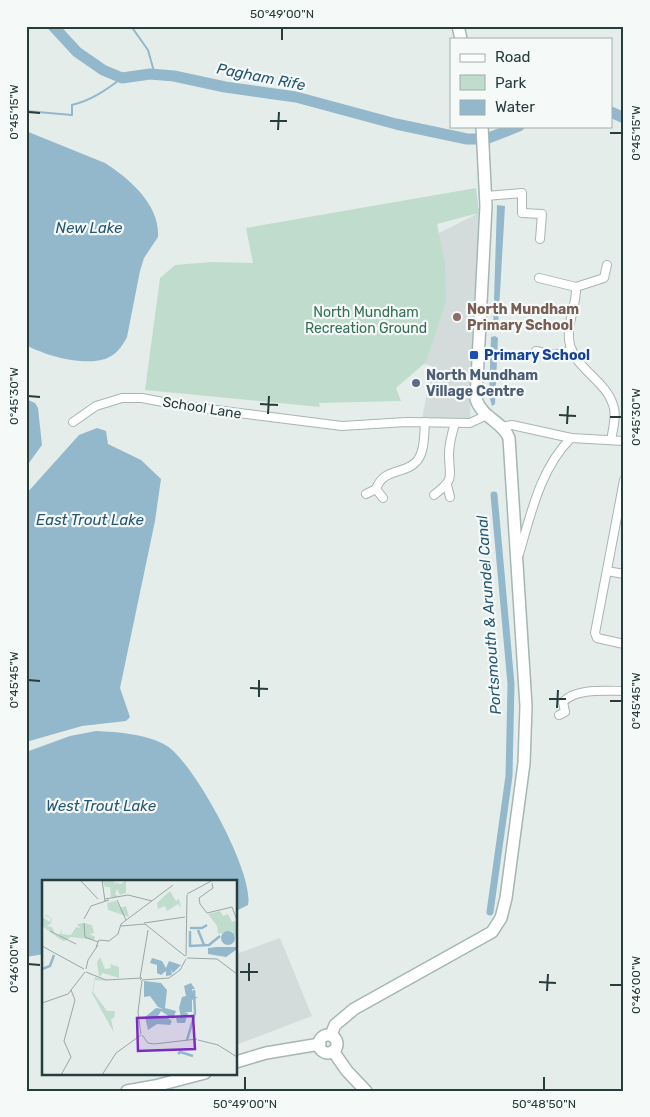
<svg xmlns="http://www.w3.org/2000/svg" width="650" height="1117" font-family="Rubik,sans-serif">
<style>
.built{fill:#d3dcda}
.green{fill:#c0dccd}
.water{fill:#93b8cc}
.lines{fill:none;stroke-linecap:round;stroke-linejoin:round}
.stream{stroke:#93b8cc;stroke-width:2}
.canal{stroke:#93b8cc;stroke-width:7}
.river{stroke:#93b8cc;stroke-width:11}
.minor-casing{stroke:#a8b5b3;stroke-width:10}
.secondary-casing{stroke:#a4b7b4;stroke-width:14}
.minor{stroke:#fff;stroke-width:8}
.secondary{stroke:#fff;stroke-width:11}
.ticks{fill:none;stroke:#263d3b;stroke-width:2}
.education-dot{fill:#8d6e63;stroke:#f5f9f8;stroke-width:2}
.transit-dot{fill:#1a4fb4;stroke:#f5f9f8;stroke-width:2}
.service-dot{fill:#5c6f8a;stroke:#f5f9f8;stroke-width:2}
.labels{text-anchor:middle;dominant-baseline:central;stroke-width:4.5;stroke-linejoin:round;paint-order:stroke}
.education-label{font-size:14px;font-weight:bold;fill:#785e54;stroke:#f5f9f8;text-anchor:start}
.park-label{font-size:14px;fill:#347057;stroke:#f5f9f8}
.transit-label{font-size:14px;font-weight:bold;fill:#164399;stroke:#f5f9f8;text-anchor:start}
.service-label{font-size:14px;font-weight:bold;fill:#4e5e75;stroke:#f5f9f8;text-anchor:start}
.street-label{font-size:14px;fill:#263d3b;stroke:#f5f9f8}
.water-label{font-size:15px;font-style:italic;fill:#255774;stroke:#f5f9f8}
.inset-river{fill:none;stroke:#93b8cc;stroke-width:2.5}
.inset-road{fill:none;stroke:#99a7a5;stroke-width:1}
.view{fill:#7b2cbf;fill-opacity:0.15;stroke:#7b2cbf;stroke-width:2.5}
.inset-edge{fill:none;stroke:#263d3b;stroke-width:2.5}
.neatline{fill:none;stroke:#263d3b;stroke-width:2}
.ticks-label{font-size:12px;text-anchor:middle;fill:#263d3b}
</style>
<rect width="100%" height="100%" fill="#e5edeb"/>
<g class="built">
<polygon points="479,213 470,418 422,419 432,366 423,364 426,362 435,332 439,233"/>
<polygon points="280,938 312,1016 236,1045 236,954"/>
</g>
<polygon class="green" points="476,188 479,213 437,224 445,263 446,301 426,362 396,388 401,401 319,403 320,407 145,390 160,278 175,265 211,262 253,263 246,228"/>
<g class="water">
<path d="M26,131L105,163C130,179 160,205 158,237L144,258L140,271L127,337C122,347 116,355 105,359C83,366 46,356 26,345Z"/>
<polygon points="497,205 505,206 498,327 493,331"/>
<polygon points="495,336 498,338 495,404 492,406 489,395 491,337"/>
<polygon points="26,399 35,403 38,408 42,445 26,467"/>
<polygon points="97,428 106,431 108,444 141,460 161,479 155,521 120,688 130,717 126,721 82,726 26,742 26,494 79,435"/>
<path d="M96,731C118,732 148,734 167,746C194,763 255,874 248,905L236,911V881H44V954L26,957V752L70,736Z"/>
</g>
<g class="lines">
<g class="stream">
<polyline points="131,26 148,50 155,75"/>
<path d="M26,111L72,115V105C92,100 106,90 122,78"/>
</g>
<polyline class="canal" points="490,912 509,776 511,684 494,495"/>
<g class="river">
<polyline points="53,26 77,52 103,70 122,78 150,74 174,76 225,87 296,97 396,124 467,139 479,139"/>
<polyline points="611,112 624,118"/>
<polyline points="486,139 519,126"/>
</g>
<g class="minor-casing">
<g id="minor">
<polyline points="486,196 522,193 522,213 542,214 540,239"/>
<path d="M539,278L576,287C577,306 565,326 570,345C576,369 606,381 613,405C617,415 613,429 611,440"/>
<polyline points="576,287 604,278 607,265"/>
<polyline points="536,351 554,355 572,350"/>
<polyline points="73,422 96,406 122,398 142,398 184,406 342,426 406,422 470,423 485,416"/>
<polyline points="501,427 512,425 571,438 624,441"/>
<polyline points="624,480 595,633 597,638 624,644"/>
<polyline points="447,485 450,497"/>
<polyline points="366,494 376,489"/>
<path d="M434,495C456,478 449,478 449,454C449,443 452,433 455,423"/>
<path d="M383,498L376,489C384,467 405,475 417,461C425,451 424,434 425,422"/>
<path d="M519,554C531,514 540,469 571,438"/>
<polyline points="607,571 624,574"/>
<path d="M559,715L565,712L563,702C576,688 605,691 624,691"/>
</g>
</g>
<g class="secondary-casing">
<g id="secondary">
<polyline points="458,26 461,39"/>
<path d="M331,1035L335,1025L354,1009L492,932L501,918L506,898L524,763L526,706L509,438C502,421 482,418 476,399L486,206L482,126"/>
<circle cx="328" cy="1044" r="9"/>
<polyline points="333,1051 347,1071 366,1091"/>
<polyline points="236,1062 266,1053 320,1044"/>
<polyline points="127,1091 155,1086 205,1073"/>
</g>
</g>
<use href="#minor" class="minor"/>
<use href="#secondary" class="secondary"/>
</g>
<path class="ticks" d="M282,40V28M28,112L40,113M270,121H287M278,130L279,112M610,133H622M28,396L40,397M260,404L278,405M268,414L269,396M559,415L576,416M610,417H622M567,424L568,406M28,680L40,681M250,688L268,689M259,697V680M549,699H566M610,701H622M557,708L558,690M28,964L40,965M240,972H258M249,981V963M539,982L556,983M610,985H622M547,991L548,974M245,1090V1077M544,1090V1077"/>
<circle class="education-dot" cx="457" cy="317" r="5"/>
<rect class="transit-dot" x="469" y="350" width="10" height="10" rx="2.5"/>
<circle class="service-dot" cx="416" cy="383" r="5"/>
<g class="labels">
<g class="education-label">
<text x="467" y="309">North Mundham<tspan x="467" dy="16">Primary School</tspan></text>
</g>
<g class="park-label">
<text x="366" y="312">North Mundham<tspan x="366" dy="16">Recreation Ground</tspan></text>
</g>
<g class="transit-label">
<text x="484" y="355">Primary School</text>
</g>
<g class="service-label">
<text x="426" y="375">North Mundham<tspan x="426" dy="16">Village Centre</tspan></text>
</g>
<g class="street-label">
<text transform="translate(202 408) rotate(9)">School Lane</text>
</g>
<g class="water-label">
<text transform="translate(261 77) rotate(11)">Pagham Rife</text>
<text x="89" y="228">New Lake</text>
<text x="90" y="520">East Trout Lake</text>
<text transform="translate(489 615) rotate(-94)">Portsmouth &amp; Arundel Canal</text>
<text x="101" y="806">West Trout Lake</text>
</g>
</g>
<g transform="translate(42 880)">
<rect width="195" height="195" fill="#e5edeb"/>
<path d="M60,0H71L74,6L73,2L79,4L84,0V13L78,15L75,9L73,14L77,17H69L68,7H63ZM128,11L134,21L137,19L139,28L136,24L125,31L123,26L116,29L115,23ZM74,21L78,28L84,26L87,37L66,30L65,23ZM178,31L181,36L186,34L190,42L195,40V59L190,51L176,54L175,46L166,34ZM6,32L4,35L10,38L9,43L5,46L10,47L13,54L14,50L13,54L17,56L20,48L19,54L29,55L34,47L38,48L35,44L42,43L50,45L52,53L48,54L53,57L52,60L29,57L22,61L18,59L0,46V37L8,42L9,38L3,36ZM58,77L63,89L69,88L68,84L77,87V98L61,93L57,97L55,82ZM53,97L67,101L53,100L51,112L65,131H73L72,138L69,139L72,153L50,113Z" fill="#c0dccd"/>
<path d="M179 58a7 7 0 1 1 14 0a7 7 0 1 1-14 0ZM175,67H195V69L184,77L166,74V68ZM110,78L120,81L124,88L127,81L139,85L131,93L129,90L130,95L124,96V91L119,95L115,93V85L108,83ZM102,101L119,103L125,110L123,128L134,131L131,139L119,131L116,136H123L130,141L128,145L115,144L106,150L103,137L114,128L110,121L114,128L121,129L116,127L108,116L102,117ZM149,103L153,109H150L152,117H156L150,120V132H142L146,133L143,143H135L134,138L139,137L137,128L140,117L144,116L142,106Z" fill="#93b8cc"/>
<path class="inset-river" d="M148,48H160L165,45M156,50L162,65M148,51V66L167,65L178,56M0,89L8,86L12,75M145,160L153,133L152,110M136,174L138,172L151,176"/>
<path class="inset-road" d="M38,0L56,19M60,0L63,21M170,3L171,8L157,18L158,24L165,33L190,27L195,40M145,14L171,0M63,19L86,15L110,21M75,20L84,40M42,39L49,26L67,20M42,43L43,57L56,62M102,43L143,37M79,44L131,5M79,46L103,44L143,76M8,51L34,64M0,66L42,89M54,67L57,60L67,61L76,54L79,44M144,76L145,15M145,78L175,79L195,94M44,89L46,80L56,65M44,92L64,100L100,98L98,100M98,98L106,50M100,100L127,98L138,90L144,79M0,123L26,114L43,92M99,154L96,132L100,100M100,155L106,163L112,164L155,159M156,160L176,165L195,177M19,195L29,177L22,161L33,120L29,110M60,195L74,173L99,155"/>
<path class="view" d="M151,136L153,169L96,171L95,138Z"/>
<rect width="195" height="195" class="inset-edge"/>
</g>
<rect width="650" height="1117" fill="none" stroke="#f5f9f8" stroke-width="55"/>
<rect x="450" y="38" width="162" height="90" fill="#f5f9f8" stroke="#a2aeac"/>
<rect x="460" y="54" width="25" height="8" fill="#ffffff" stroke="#a2aeac"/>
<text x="495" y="62" font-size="15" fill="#263d3b">Road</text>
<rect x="460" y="75" width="25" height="15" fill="#c0dccd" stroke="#a2aeac"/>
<text x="495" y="88" font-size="15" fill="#263d3b">Park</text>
<rect x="460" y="100" width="25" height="15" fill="#93b8cc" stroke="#a2aeac"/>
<text x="495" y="112" font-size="15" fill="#263d3b">Water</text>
<rect x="28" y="28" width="594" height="1062" class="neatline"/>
<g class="ticks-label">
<text x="282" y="18">50°49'00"N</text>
<text transform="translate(14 112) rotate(-90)" y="4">0°45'15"W</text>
<text transform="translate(636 133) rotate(-90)" y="4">0°45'15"W</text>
<text transform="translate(14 396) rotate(-90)" y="4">0°45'30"W</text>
<text transform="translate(636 417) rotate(-90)" y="4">0°45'30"W</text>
<text transform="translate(14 680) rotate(-90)" y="4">0°45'45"W</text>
<text transform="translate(636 701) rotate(-90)" y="4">0°45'45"W</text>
<text transform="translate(14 964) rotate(-90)" y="4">0°46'00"W</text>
<text transform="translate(636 985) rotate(-90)" y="4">0°46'00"W</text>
<text x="245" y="1108">50°49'00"N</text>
<text x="544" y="1108">50°48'50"N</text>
</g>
</svg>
